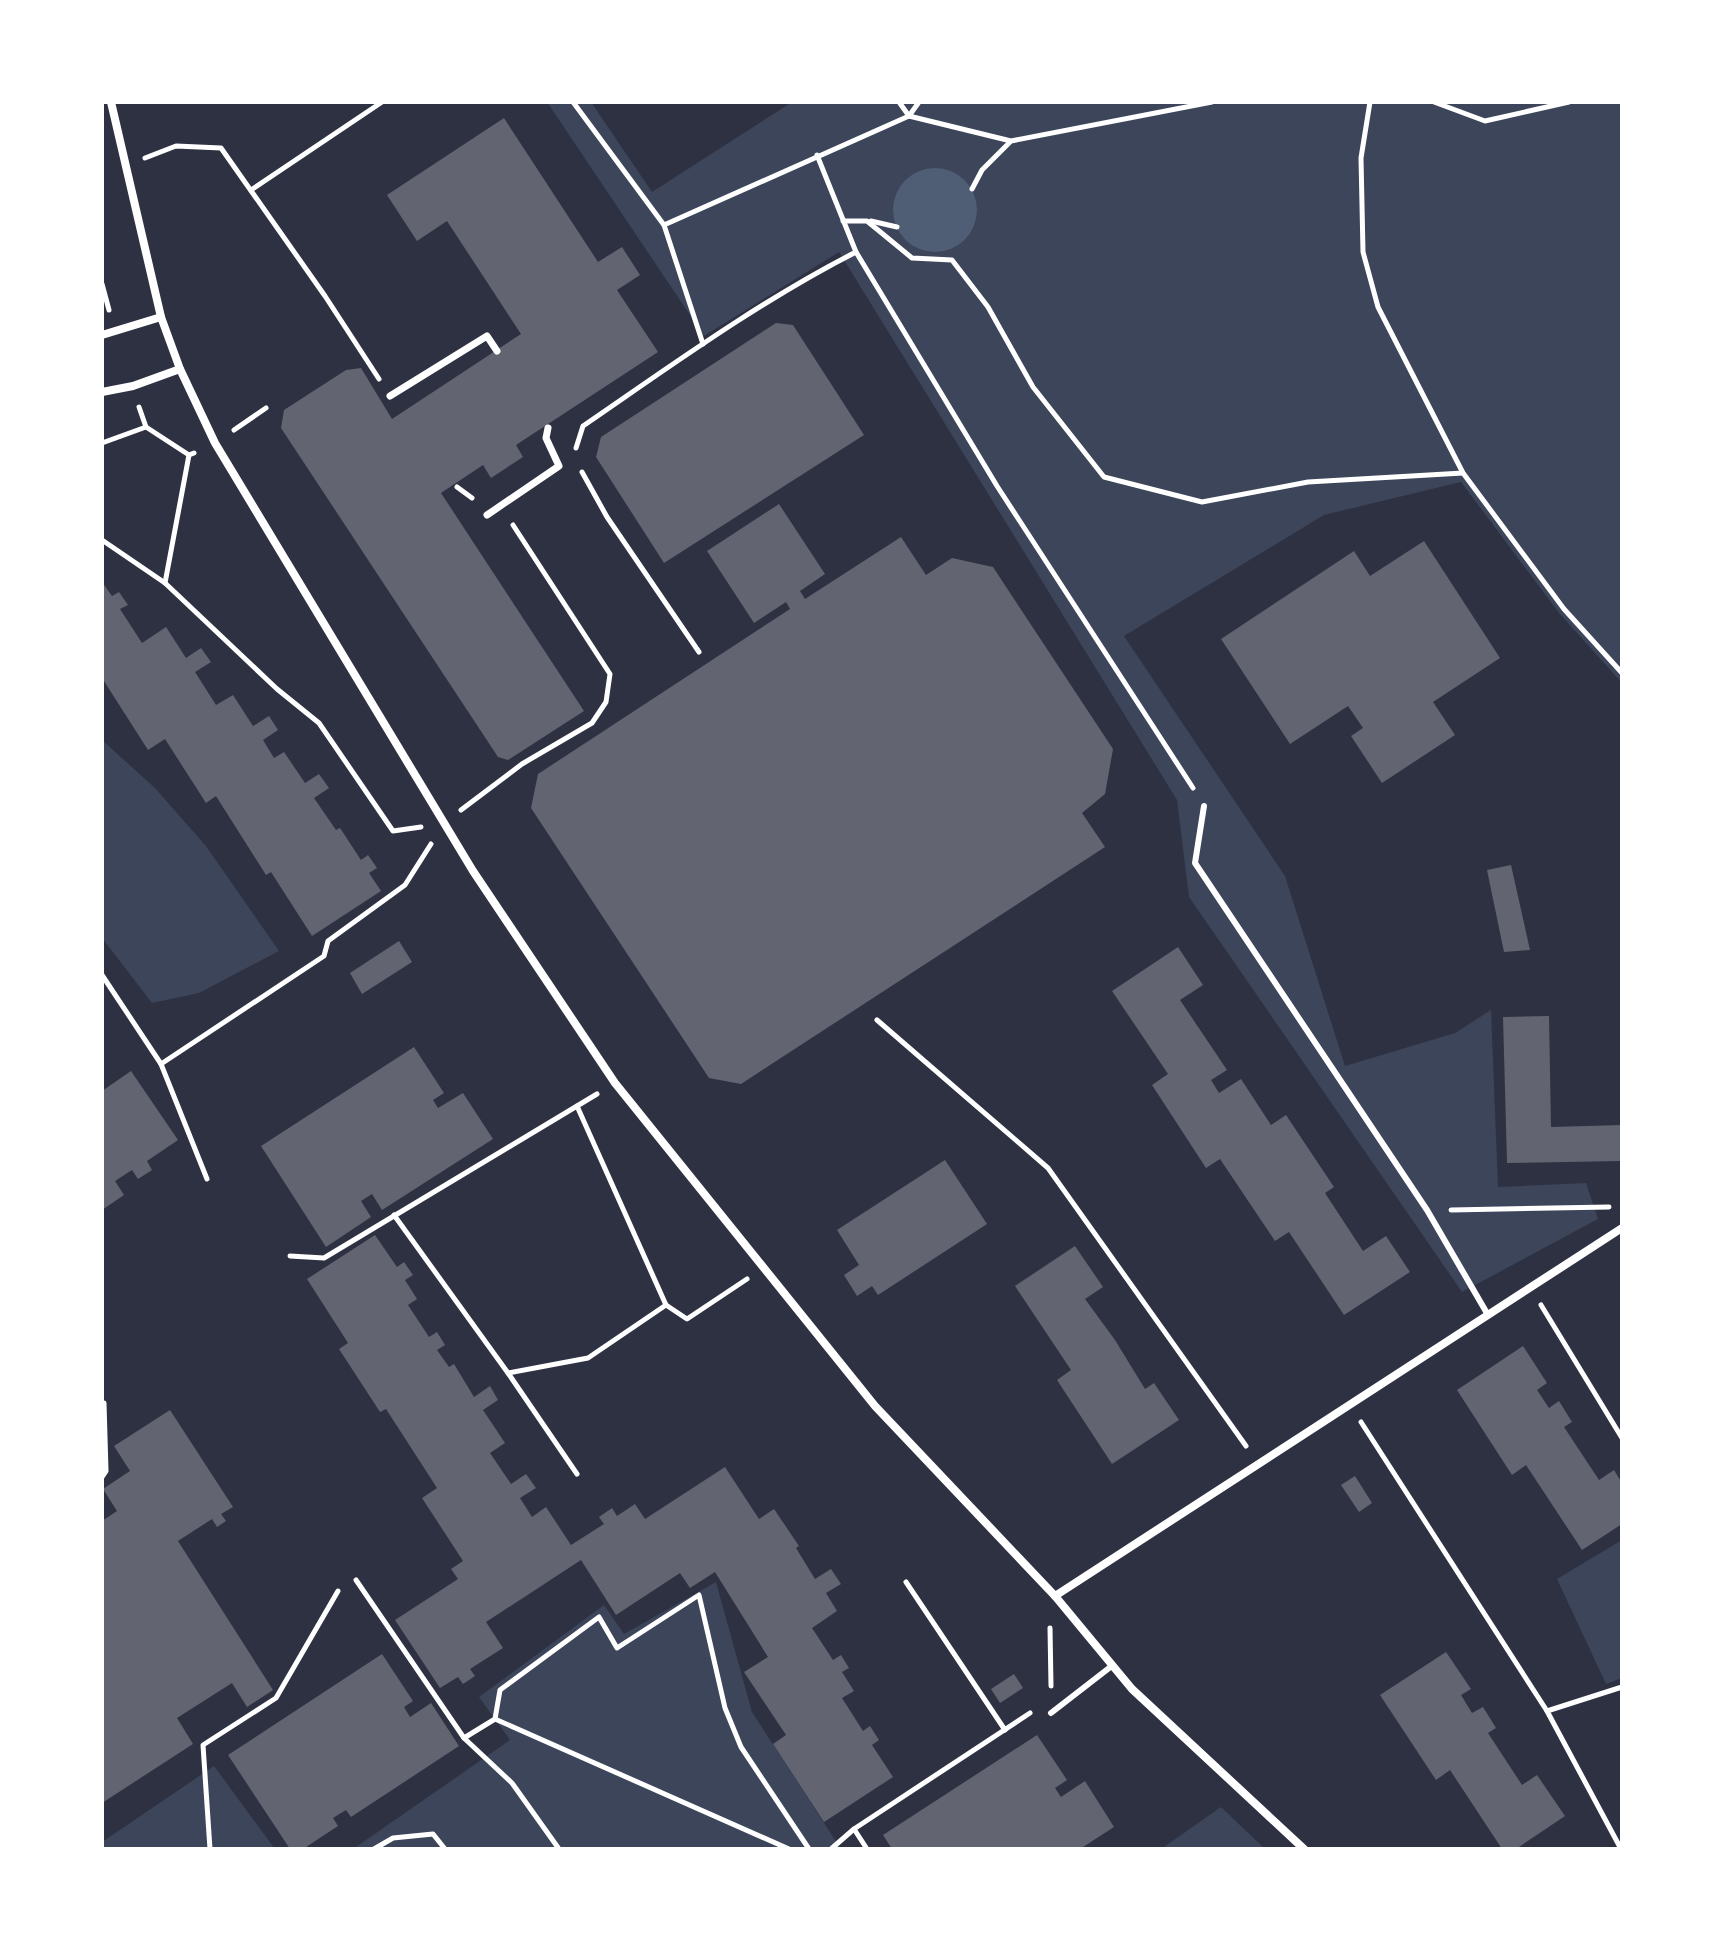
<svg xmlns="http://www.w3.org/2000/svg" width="1724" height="1951" font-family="'Space Grotesk',sans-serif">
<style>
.green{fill:#3c4559}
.water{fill:#4f5d75}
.building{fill:#626471}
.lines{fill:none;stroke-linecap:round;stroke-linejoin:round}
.path{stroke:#fff;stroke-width:5}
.service{stroke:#fff;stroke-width:6}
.pedestrian{stroke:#fff;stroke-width:7}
.minor{stroke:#fff;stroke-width:8}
</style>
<rect width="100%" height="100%" fill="#2d3142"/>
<g class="green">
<polygon points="547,102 591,102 652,192 792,102 1622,102 1622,683 1559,613 1461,482 1324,515 1124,636 1285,876 1345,1066 1455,1033 1491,1010 1498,1187 1586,1183 1598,1219 1462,1292 1189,897 1177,800 839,252 704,336"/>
<polygon points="102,740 155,788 206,846 279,951 199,993 152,1003 102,938"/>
<polygon points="1622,1540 1622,1678 1606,1684 1557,1579"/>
<polygon points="716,1582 752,1712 841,1849 353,1849 510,1740 479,1697 604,1605 624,1634"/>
<polygon points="214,1766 275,1849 102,1849 102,1842"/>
<polygon points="1221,1807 1265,1849 1161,1849"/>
</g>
<circle class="water" cx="935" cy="210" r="42"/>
<g class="building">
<polygon points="504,118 598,262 622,247 640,275 617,290 658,352 516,445 523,457 491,478 483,465 441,493 584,711 508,760 498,757 281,428 284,410 346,370 361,368 392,419 521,334 447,221 417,241 387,195"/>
<polygon points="776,323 793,325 864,435 664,563 596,457 601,437"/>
<polygon points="779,504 825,574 800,591 805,599 901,537 926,575 952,558 993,567 1113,749 1105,794 1082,813 1105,847 741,1084 709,1078 531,808 538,774 790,609 786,602 754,623 707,551"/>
<polygon points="1424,541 1500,658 1433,702 1455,735 1382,783 1351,736 1363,728 1348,706 1290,744 1221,639 1354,551 1370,576"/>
<polygon points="102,582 112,596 119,592 128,605 120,609 142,643 166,627 186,658 201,648 211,662 195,672 216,705 233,695 253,726 269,716 278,730 263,740 274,758 284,752 305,783 319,774 329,788 314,798 336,830 340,828 361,860 368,855 377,868 369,873 381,891 312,936 271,872 266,875 216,796 206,803 165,739 148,750 102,678"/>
<polygon points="1511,865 1530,950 1504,952 1487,870"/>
<polygon points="399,941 412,962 362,994 350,973"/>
<polygon points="1178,947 1203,985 1180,1000 1227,1070 1211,1080 1219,1093 1241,1079 1271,1125 1286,1115 1334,1187 1325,1193 1363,1251 1386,1236 1410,1272 1344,1315 1289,1232 1275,1241 1220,1159 1206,1168 1152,1085 1168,1074 1112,991"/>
<polygon points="1549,1016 1551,1127 1622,1125 1622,1161 1507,1163 1503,1017"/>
<polygon points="414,1047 444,1093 433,1100 438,1108 463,1093 493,1139 382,1210 372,1194 361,1201 371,1217 326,1247 261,1146"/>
<polygon points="131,1071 178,1140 147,1161 152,1170 138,1179 132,1170 115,1181 124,1195 102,1210 102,1091"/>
<polygon points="945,1160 987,1224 878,1295 872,1286 857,1296 844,1275 859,1265 837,1230"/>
<polygon points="375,1235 397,1267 404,1262 413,1275 405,1280 417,1299 408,1305 429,1337 437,1332 445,1345 437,1350 449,1367 454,1364 474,1397 490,1386 498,1400 483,1410 505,1443 490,1453 511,1484 526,1474 536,1488 520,1498 532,1517 546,1507 571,1545 604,1524 599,1517 612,1508 617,1516 635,1504 645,1519 725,1467 759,1519 774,1509 799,1546 796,1548 815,1579 831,1569 841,1584 826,1593 837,1611 812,1628 833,1660 841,1655 849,1668 842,1672 854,1691 842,1698 863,1731 870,1726 879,1740 872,1745 893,1777 824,1822 773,1744 786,1735 744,1672 768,1657 715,1572 690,1588 680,1573 616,1615 581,1560 486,1622 503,1648 470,1669 475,1676 463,1684 458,1677 440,1688 395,1620 458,1579 451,1569 463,1561 422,1498 437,1488 386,1409 380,1412 339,1349 348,1343 307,1279"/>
<polygon points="1075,1246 1103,1287 1085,1299 1115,1340 1145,1389 1154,1383 1179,1420 1112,1464 1057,1380 1071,1370 1015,1286"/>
<polygon points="1523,1346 1547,1383 1537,1390 1549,1408 1559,1401 1572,1422 1564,1427 1599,1480 1614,1470 1622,1483 1622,1524 1582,1550 1526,1465 1512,1475 1457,1390"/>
<polygon points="170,1410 233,1507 221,1514 226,1521 217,1527 212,1519 178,1541 273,1690 247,1707 232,1683 177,1718 193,1744 102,1803 102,1521 117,1511 103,1489 130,1471 114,1446"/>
<polygon points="1355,1476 1372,1503 1359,1512 1341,1485"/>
<polygon points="1446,1652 1471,1689 1461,1695 1472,1713 1483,1707 1496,1728 1488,1733 1522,1785 1537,1775 1565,1816 1516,1849 1502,1849 1450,1770 1436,1780 1380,1695"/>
<polygon points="382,1654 413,1701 404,1707 410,1717 431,1703 459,1746 351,1817 346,1810 333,1818 338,1826 303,1849 290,1849 228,1755"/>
<polygon points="1014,1674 1023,1688 1000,1703 991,1689"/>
<polygon points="1037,1735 1067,1780 1055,1788 1061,1797 1085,1781 1114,1827 1080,1849 892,1849 883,1835"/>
</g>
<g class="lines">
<g class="path">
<polyline points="573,102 664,225 909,116 1011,141 1212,102"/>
<polyline points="899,102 909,116 919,102"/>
<polyline points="1370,102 1361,158 1363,252 1378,307 1463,473 1564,609 1622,673"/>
<polyline points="1434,102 1485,121 1569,102"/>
<polyline points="817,155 856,252 997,486 1193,788"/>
<polyline points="145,158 176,146 221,148 325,296 379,379"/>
<polyline points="972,189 982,170 1010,142"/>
<polyline points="251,190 382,102"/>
<polyline points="843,221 867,221 912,258 952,260 988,307 1033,387 1104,477 1202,502 1308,482 1463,473"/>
<polyline points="871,221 897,227"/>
<polyline points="664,225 703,344"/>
<polyline points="102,284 109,310"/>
<polyline points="139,407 146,427"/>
<polyline points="234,430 266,408"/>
<polyline points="102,443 146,427 189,455"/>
<path d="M576,448L583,426C672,365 760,301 856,252"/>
<polyline points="582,472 607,517 699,652"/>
<polyline points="457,487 472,498"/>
<polyline points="102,540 165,583 277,689 319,723 393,831 421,827"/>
<polyline points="165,583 189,455 194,453"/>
<polyline points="461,810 522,764 592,723 606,702 610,674 513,525"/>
<polyline points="102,975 161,1064 207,1179"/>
<polyline points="877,1020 1048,1168 1246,1446"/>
<polyline points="161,1064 324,956 328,941 405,885 431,844"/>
<polyline points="577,1106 666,1305 687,1319 747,1279"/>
<polyline points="1451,1210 1609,1207"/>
<polyline points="394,1215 508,1373 588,1358 666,1305"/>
<polyline points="290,1256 324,1258 597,1094"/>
<polyline points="1541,1305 1622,1438"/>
<polyline points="508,1373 577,1474"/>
<polyline points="1361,1422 1547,1711"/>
<polyline points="102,1477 106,1471 104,1403"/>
<polyline points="356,1580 464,1738 512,1783 559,1849"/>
<polyline points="906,1582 1005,1730"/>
<polyline points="1050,1628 1051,1686"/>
<polyline points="495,1719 789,1849"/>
<polyline points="464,1738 495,1719 500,1690 599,1617 617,1648 699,1595 725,1708 741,1747 809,1849"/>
<polyline points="854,1829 867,1849"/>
<polyline points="210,1849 203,1745 276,1698 338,1591"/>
<polyline points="374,1849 393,1838 433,1834 445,1849"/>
<polyline points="831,1849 854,1829 1030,1713"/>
<polyline points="1621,1849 1547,1711 1622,1687"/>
</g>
<g class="service">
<polyline points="1204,806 1195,863 1427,1210 1488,1315"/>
<polyline points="1051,1713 1113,1665"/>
</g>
<g class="pedestrian">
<polyline points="390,396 487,336 497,351"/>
<polyline points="487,515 559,466 546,438 548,428"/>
</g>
<g class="minor">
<polyline points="111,102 161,317 180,369 215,443 473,871 615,1083 875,1406 1055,1596 1132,1689 1304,1849"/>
<polyline points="102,335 161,317"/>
<polyline points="102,392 133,386 180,369"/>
<polyline points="1055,1596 1622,1228"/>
</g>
</g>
<rect width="1724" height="1951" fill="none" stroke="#ffffff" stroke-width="208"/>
</svg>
